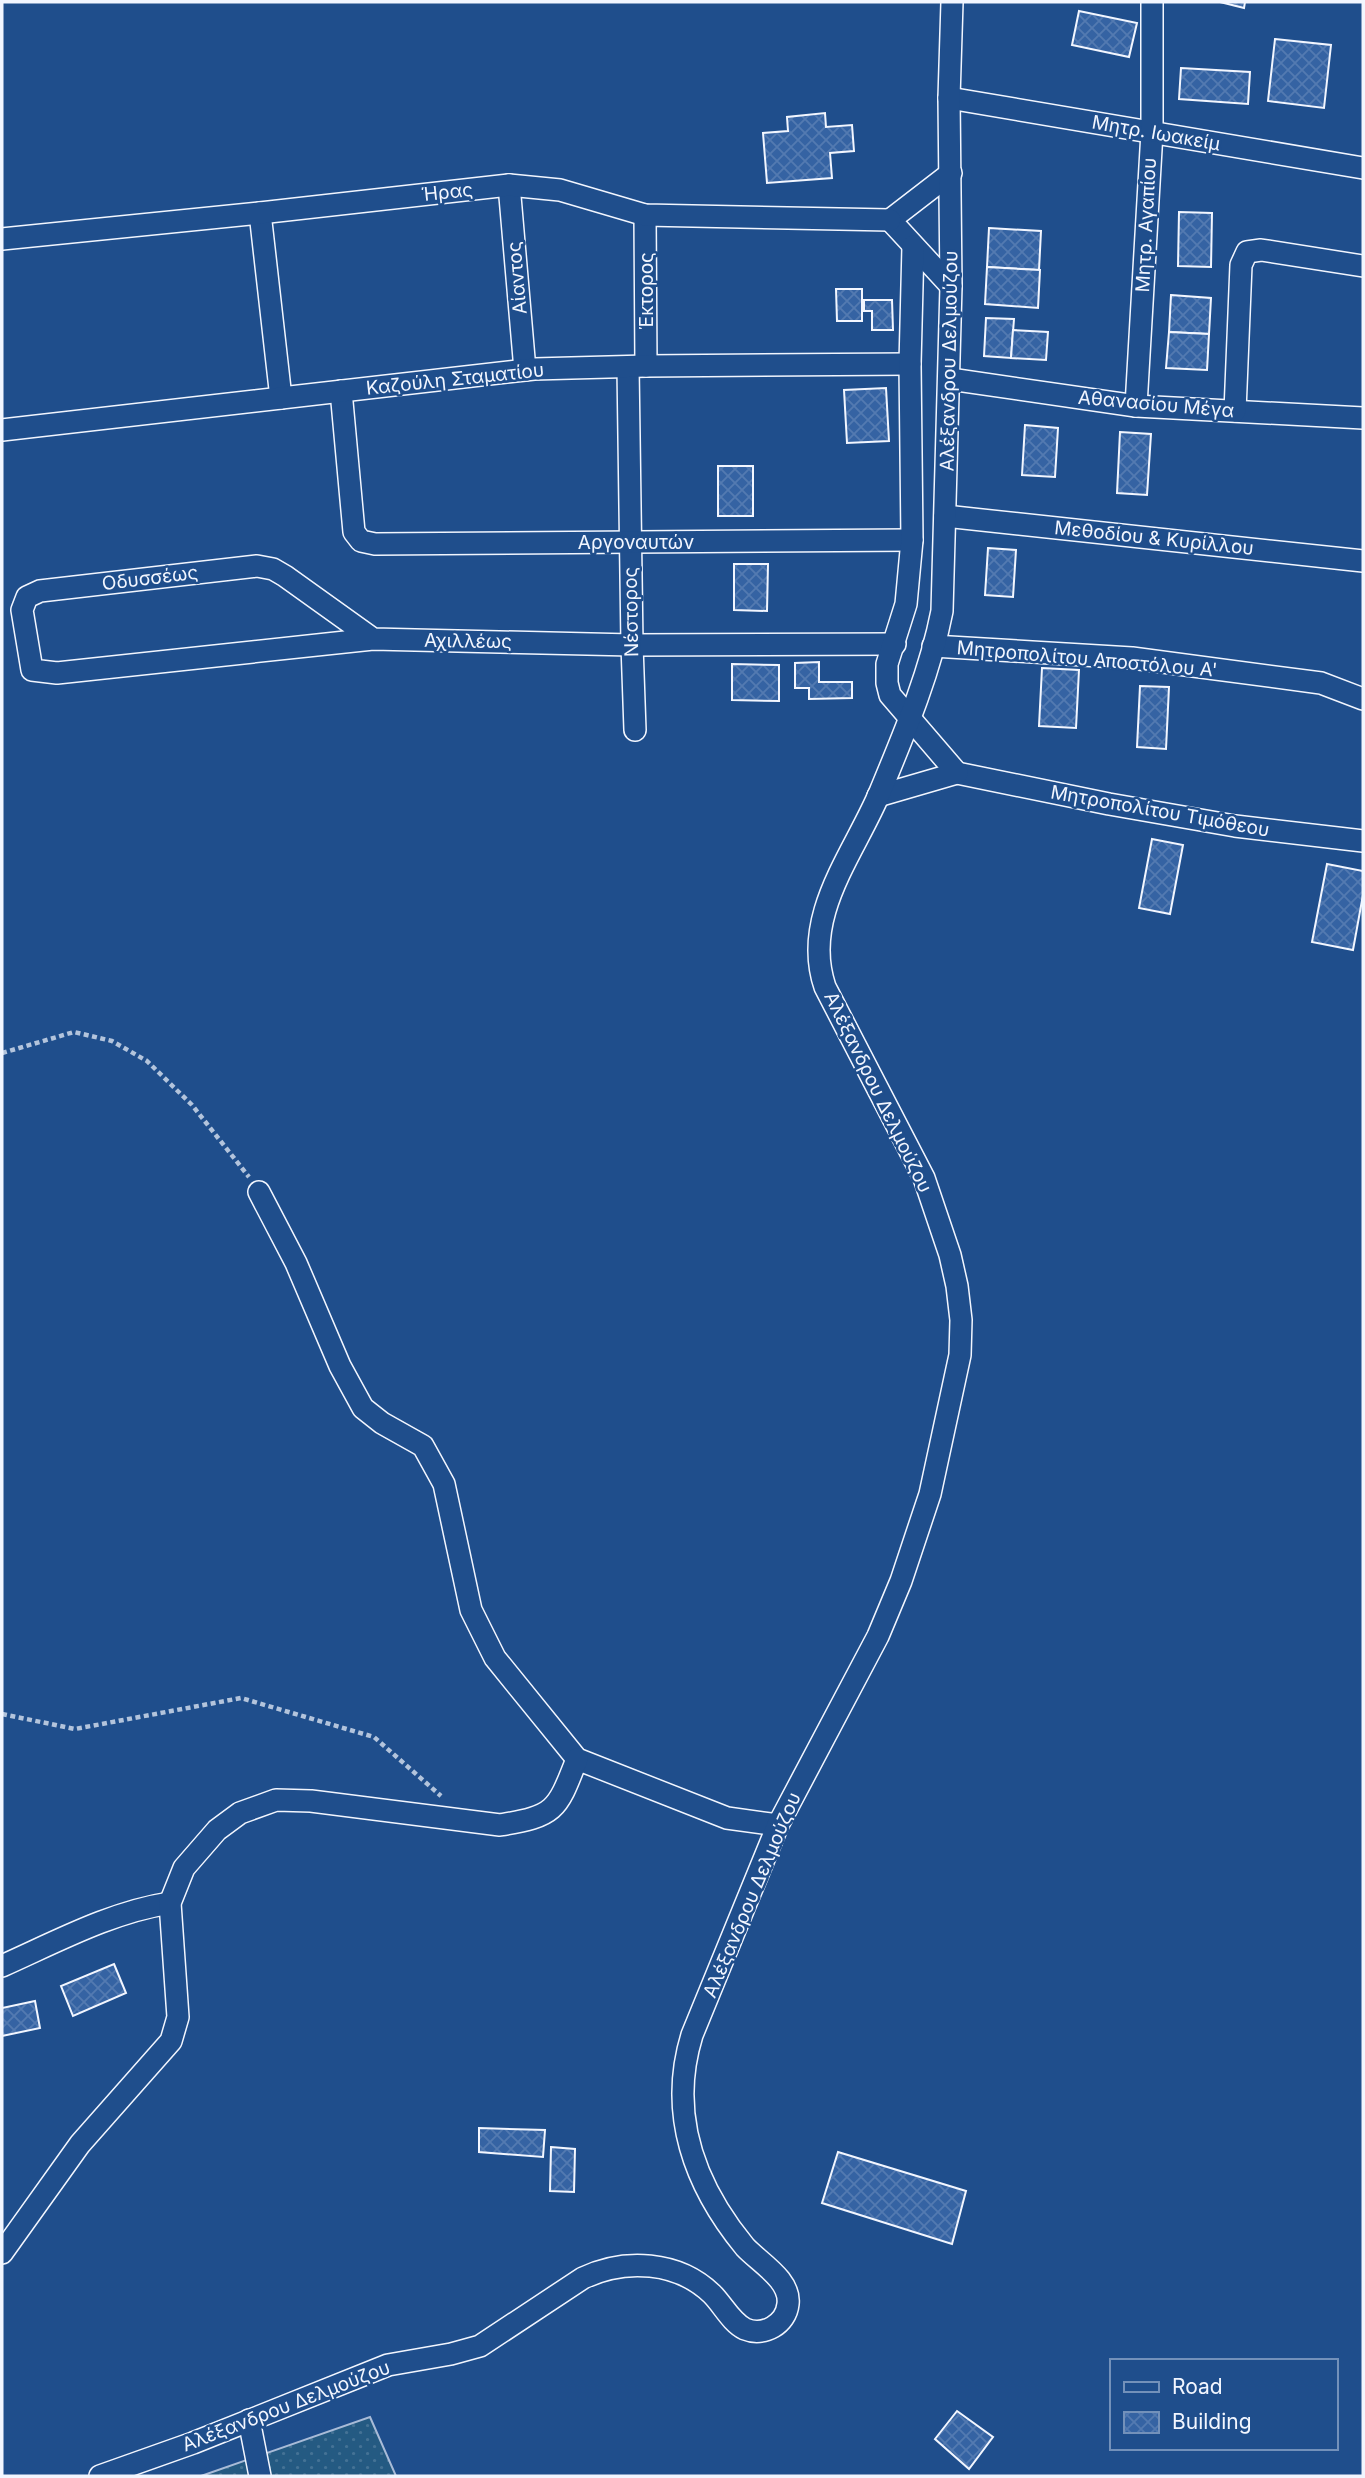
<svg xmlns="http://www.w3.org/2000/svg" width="1365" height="2478" font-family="Inter,sans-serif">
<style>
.grass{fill:url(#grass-dots);stroke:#a8bbd7;stroke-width:2}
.building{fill:url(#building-cross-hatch);stroke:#f2f6ff;stroke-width:2}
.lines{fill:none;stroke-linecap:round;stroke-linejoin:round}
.street-casing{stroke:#f2f6ff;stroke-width:24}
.path{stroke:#b3c4dc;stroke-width:4.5;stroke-dasharray:5 3.5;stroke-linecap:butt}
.street{stroke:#1f4e8c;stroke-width:21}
.labels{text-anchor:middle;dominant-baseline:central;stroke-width:5;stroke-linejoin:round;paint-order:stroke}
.street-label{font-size:19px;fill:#f2f6ff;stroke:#1f4e8c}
</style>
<defs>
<pattern id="grass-dots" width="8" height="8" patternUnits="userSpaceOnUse" patternTransform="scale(1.75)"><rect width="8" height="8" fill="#245a82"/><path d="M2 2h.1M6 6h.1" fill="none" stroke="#447295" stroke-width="1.8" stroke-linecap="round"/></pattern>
<pattern id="building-cross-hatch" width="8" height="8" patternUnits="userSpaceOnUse" patternTransform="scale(1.75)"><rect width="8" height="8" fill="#3563a3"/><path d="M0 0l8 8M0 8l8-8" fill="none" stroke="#537ab1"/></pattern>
</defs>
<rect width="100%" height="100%" fill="#1f4e8c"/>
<polygon class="grass" points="370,2417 396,2476 201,2476"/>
<g class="building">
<polygon points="1220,2 1245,2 1244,8"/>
<polygon points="1079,11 1137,23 1129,57 1072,45"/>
<polygon points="1275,39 1331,45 1324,108 1268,101"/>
<polygon points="1181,68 1250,72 1248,104 1179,99"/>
<polygon points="825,113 826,127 852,125 854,151 830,153 832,178 767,183 763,133 788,131 787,117"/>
<polygon points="1179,212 1212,213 1211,267 1178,266"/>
<polygon points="989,228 1041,231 1039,270 987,267"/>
<polygon points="987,267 1040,270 1038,308 985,304"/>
<polygon points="836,289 862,289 862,321 837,321"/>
<polygon points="1171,295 1211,298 1209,334 1169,332"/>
<polygon points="864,300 892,300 893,330 872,330 872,311 864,311"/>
<polygon points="986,318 1014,319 1011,358 984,356"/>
<polygon points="1013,330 1048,332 1046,360 1011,358"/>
<polygon points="1169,332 1209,334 1207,370 1166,368"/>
<polygon points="886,388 889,441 847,443 844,390"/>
<polygon points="1025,425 1058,428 1055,477 1022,475"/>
<polygon points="1120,432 1151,434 1147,495 1117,493"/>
<rect x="718" y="466" width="35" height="50"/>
<polygon points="988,548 1016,550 1013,597 985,595"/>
<polygon points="734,564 768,564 767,611 734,610"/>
<polygon points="819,662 819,682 852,682 852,698 809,699 809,688 795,688 795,663"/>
<polygon points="732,664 779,665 779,701 732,700"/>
<polygon points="1042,668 1079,670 1076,728 1039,726"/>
<polygon points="1140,686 1169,687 1166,749 1137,747"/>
<polygon points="1152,839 1183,845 1170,914 1139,908"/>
<polygon points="1327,864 1363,871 1363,895 1353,950 1312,942"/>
<polygon points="114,1964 126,1993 73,2016 61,1986"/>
<polygon points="35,2001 40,2028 2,2036 2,2008"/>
<polygon points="479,2128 545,2130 543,2157 479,2152"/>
<polygon points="551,2147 575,2149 574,2192 550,2191"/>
<polygon points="838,2152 966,2191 952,2244 822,2203"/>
<polygon points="957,2411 993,2437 969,2469 935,2439"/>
</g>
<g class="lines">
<g class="street-casing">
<g id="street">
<polyline points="949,98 1363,168"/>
<polyline points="951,173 890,220 951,286"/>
<polyline points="509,185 525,370"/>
<polyline points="260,213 281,398"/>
<polyline points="645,215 646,366"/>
<polyline points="2,239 260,213 509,185 560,190 645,215 890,220"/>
<polyline points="628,367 632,645 635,730"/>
<polyline points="950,379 1136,406 1363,418"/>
<polyline points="341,391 354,532 361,541 375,544 912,540"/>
<polyline points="1136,406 1152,132 1152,2"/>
<polyline points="1235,411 1241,265 1247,252 1261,250 1363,266"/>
<polyline points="2,430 534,369 646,366 910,364"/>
<polyline points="945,516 1363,561"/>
<polyline points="373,639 285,576 273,569 257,566 40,591 27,597 22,610 32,670 57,673 373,639 632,645 895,644"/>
<polyline points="933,646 1132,658 1321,683 1363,699"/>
<polyline points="957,773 1109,804 1235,826 1363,841"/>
<polyline points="878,796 957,773 890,695 887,683 887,664 906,604 912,540 910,364 913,246"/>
<polyline points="259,1192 296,1263 340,1366 363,1408 382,1423 423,1446 444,1484 471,1610 495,1658 577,1759 727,1818 778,1825"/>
<path d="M2,1966C56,1942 111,1912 170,1903"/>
<path d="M2,2253L80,2144L171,2041L178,2017L170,1903L184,1868L217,1830L240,1813L276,1800L311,1801L500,1825C556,1816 557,1810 577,1759"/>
<polyline points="249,2420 260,2476"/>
<path d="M100,2476L193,2443L388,2365L451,2354L480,2346L583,2278C625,2258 678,2261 712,2294C723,2305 731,2322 745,2329C764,2337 786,2324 788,2304C791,2280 760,2263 745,2247C694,2185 668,2113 692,2035L778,1825L878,1636L901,1581L930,1494L960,1355L961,1320L957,1286L950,1255L924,1178L825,987C801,916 854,854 880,792C904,734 930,673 942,611L951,286L949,98L952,2"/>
</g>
</g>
<g class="path">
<polyline points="2,1053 74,1032 112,1041 147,1061 192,1105 249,1177"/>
<polyline points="2,1714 75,1729 241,1698 374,1737 441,1796"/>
</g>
<use href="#street" class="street"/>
</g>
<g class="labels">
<g class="street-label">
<text transform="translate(1156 133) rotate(10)">Μητρ. Ιωακείμ</text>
<text transform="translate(447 192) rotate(-6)">Ήρας</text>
<text transform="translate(1146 225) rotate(-87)">Μητρ. Αγαπίου</text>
<text transform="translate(517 278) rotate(-95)">Αίαντος</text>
<text transform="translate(646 291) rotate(-90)">Έκτορος</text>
<text transform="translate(949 361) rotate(-89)">Αλέξανδρου Δελμούζου</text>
<text transform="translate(455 379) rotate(-6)">Καζούλη Σταματίου</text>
<text transform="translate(1156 404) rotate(5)">Αθανασίου Μέγα</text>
<text transform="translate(1154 538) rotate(6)">Μεθοδίου &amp; Κυρίλλου</text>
<text x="636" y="542">Αργοναυτών</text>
<text transform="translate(150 578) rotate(-7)">Οδυσσέως</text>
<text transform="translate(631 612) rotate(-91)">Νέστορος</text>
<text transform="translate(468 641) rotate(1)">Αχιλλέως</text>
<text transform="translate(1087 659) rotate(5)">Μητροπολίτου Αποστόλου Α'</text>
<text transform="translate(1160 811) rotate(10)">Μητροπολίτου Τιμόθεου</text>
<text transform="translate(878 1092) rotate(64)">Αλέξανδρου Δελμούζου</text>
<text transform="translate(752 1895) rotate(-67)">Αλέξανδρου Δελμούζου</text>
<text transform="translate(286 2406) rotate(-21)">Αλέξανδρου Δελμούζου</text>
</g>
</g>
<rect width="1365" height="2478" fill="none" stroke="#f2f6ff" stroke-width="7"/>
<rect x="1110" y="2359" width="228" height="91" fill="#1f4e8c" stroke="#7391ba" stroke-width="2"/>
<rect x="1124" y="2382" width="35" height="10" fill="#1f4e8c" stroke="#7391ba" stroke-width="2"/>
<text x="1172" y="2394" font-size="21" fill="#f2f6ff">Road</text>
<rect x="1124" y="2412" width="35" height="21" fill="url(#building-cross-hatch)" stroke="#7391ba" stroke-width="2"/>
<text x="1172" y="2429" font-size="21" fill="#f2f6ff">Building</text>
</svg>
